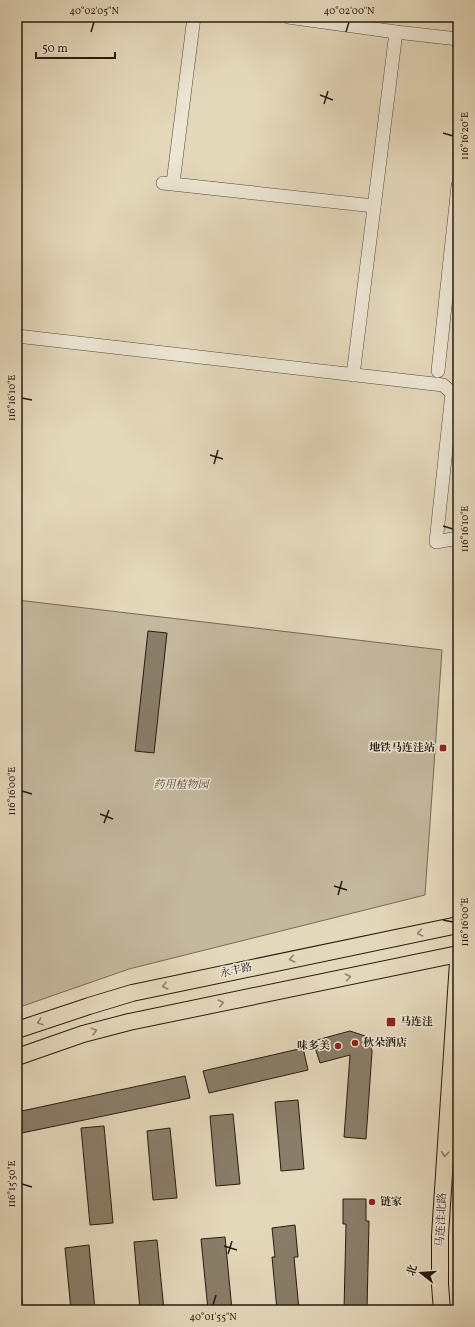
<svg xmlns="http://www.w3.org/2000/svg" width="475" height="1327" font-family="Vollkorn,'Noto Serif SC',serif">
<style>
.green{fill:#c4b89e;stroke:#766a58}
.building{fill:#897e69;stroke:#271c11}
.lines{fill:none;stroke-linecap:round;stroke-linejoin:round}
.minor-casing{stroke:#564b3c;stroke-width:14}
.major-casing{stroke:#271c11;stroke-width:18}
.minor{stroke:#ede6d3;stroke-width:13}
.major{stroke:#e4d8bb;stroke-width:16}
.oneway{stroke:#8f836e}
.ticks{fill:none;stroke:#271c11;stroke-width:1.5}
.poi-dot{fill:#8f2418;stroke:#ede6d3;stroke-width:1.5}
.labels{text-anchor:middle;dominant-baseline:central;stroke-width:3;stroke-linejoin:round;paint-order:stroke}
.poi-label{font-size:11px;font-weight:bold;fill:#271c11;stroke:#ede6d3;text-anchor:start}
.park-label{font-size:11px;font-style:italic;fill:#564b3b;stroke:#ede6d3}
.street-label{font-size:11px;fill:#271c11;stroke:#ede6d3}
.neatline{fill:none;stroke:#271c11;stroke-width:1.5}
.ticks-label{font-size:10px;text-anchor:middle;fill:#271c11}
</style>
<rect width="100%" height="100%" fill="#e4d8bb"/>
<filter id="stains"><feTurbulence type="fractalNoise" baseFrequency=".005" numOctaves="4"/><feColorMatrix values="0 0 0 0 .2 0 0 0 0 .09 0 0 0 0 .02 0 0 0 .5 -.17"/></filter>
<radialGradient id="worn" r=".72"><stop offset=".6" stop-color="#630" stop-opacity="0"/><stop offset="1" stop-color="#630" stop-opacity=".3"/></radialGradient>
<polygon class="green" points="17,600 442,650 425,895 129,969 17,1008"/>
<g class="building">
<polygon points="148,631 167,633 154,753 135,751"/>
<polygon points="350,1031 365,1036 371,1043 372,1052 366,1139 344,1137 350,1055 320,1063 313,1041"/>
<polygon points="303,1048 308,1070 209,1093 203,1071"/>
<polygon points="185,1076 190,1098 17,1134 17,1112"/>
<polygon points="298,1100 304,1169 281,1171 275,1102"/>
<polygon points="233,1114 240,1184 216,1186 210,1116"/>
<polygon points="104,1126 113,1223 90,1225 81,1128"/>
<polygon points="170,1128 177,1198 153,1200 147,1131"/>
<polygon points="343,1199 366,1199 366,1221 369,1221 367,1310 344,1310 346,1224 343,1224"/>
<polygon points="17,1212 20,1240 17,1240"/>
<polygon points="295,1225 298,1257 294,1257 299,1310 277,1310 272,1257 275,1257 272,1228"/>
<polygon points="225,1237 232,1310 208,1310 201,1239"/>
<polygon points="157,1240 164,1310 140,1310 134,1242"/>
<polygon points="17,1245 23,1310 17,1310"/>
<polygon points="89,1245 95,1310 71,1310 65,1248"/>
</g>
<g class="lines">
<g class="minor-casing">
<g id="minor">
<polyline points="288,17 396,32 458,39"/>
<polyline points="163,183 374,206"/>
<polyline points="173,183 194,17"/>
<polyline points="17,336 443,385 452,393 436,542 458,538"/>
<polyline points="438,371 458,186"/>
<polyline points="353,375 396,32"/>
</g>
</g>
<g class="major-casing">
<g id="major">
<polyline points="17,1030 89,1006 132,993 458,925"/>
<polyline points="17,1057 83,1034 129,1022 458,954"/>
<polyline points="442,1310 440,1285 440,1235 458,962"/>
</g>
</g>
<use href="#minor" class="minor"/>
<use href="#major" class="major"/>
</g>
<defs><path id="oneway-chevron" d="M-2-3.5L2.5 0L-2 3.5" fill="none" stroke-width="1.6" stroke-linecap="round" stroke-linejoin="round"/></defs>
<g class="oneway">
<use href="#oneway-chevron" transform="translate(420 933) rotate(168)"/>
<use href="#oneway-chevron" transform="translate(292 959) rotate(168)"/>
<use href="#oneway-chevron" transform="translate(348 977) rotate(-12)"/>
<use href="#oneway-chevron" transform="translate(165 986) rotate(167)"/>
<use href="#oneway-chevron" transform="translate(221 1003) rotate(-12)"/>
<use href="#oneway-chevron" transform="translate(40 1022) rotate(162)"/>
<use href="#oneway-chevron" transform="translate(94 1031) rotate(-15)"/>
<use href="#oneway-chevron" transform="translate(445 1154) rotate(94)"/>
</g>
<path class="ticks" d="M91,32L94,22M346,32L349,22M320,95L333,100M324,104L328,91M443,133L453,136M22,398L32,400M210,455L223,459M214,464L218,450M443,526L453,529M22,791L32,794M100,814L113,819M104,823L109,810M334,886L347,890M338,895L342,881M443,920L453,922M22,1184L32,1187M224,1246L237,1250M228,1254L232,1241M213,1305L216,1295"/>
<g class="poi-dot">
<rect x="439" y="744" width="8" height="8" rx="2"/>
<rect x="386" y="1017" width="10" height="10" rx="2"/>
<circle cx="355" cy="1043" r="4"/>
<circle cx="338" cy="1046" r="4"/>
<circle cx="372" cy="1202" r="4"/>
</g>
<g class="labels">
<g class="poi-label">
<text x="435" y="748" text-anchor="end">地铁马连洼站</text>
<text x="400" y="1022">马连洼</text>
<text x="363" y="1043">秋朵酒店</text>
<text x="330" y="1046" text-anchor="end">味多美</text>
<text x="380" y="1202">链家</text>
</g>
<g class="park-label">
<text x="181" y="785">药用植物园</text>
</g>
<g class="street-label">
<text transform="translate(236 971) rotate(-12)">永丰路</text>
<text transform="translate(442 1220) rotate(-87)">马连洼北路</text>
</g>
</g>
<rect width="475" height="1327" fill="none" stroke="#e4d8bb" stroke-width="44"/>
<g transform="translate(421 1273) rotate(287)" stroke="#ede6d3" stroke-width="3" paint-order="stroke">
<path d="M0-3L7 15L0 10L-7 15Z" fill="#271c11"/>
<text y="-6" font-size="11" font-weight="bold" text-anchor="middle" fill="#271c11">北</text>
</g>
<path d="M36 52v6h79v-6" fill="none" stroke="#271c11" stroke-width="2"/>
<text x="42" y="52" font-size="12" fill="#271c11" stroke="#ede6d3" stroke-width="3" paint-order="stroke">50 m</text>
<rect x="22" y="22" width="431" height="1283" class="neatline"/>
<g class="ticks-label">
<text x="94" y="14">40°02'05"N</text>
<text x="349" y="14">40°02'00"N</text>
<text transform="translate(464 136) rotate(-90)" y="4">116°16'20"E</text>
<text transform="translate(11 398) rotate(-90)" y="4">116°16'10"E</text>
<text transform="translate(464 529) rotate(-90)" y="4">116°16'10"E</text>
<text transform="translate(11 791) rotate(-90)" y="4">116°16'00"E</text>
<text transform="translate(464 922) rotate(-90)" y="4">116°16'00"E</text>
<text transform="translate(11 1184) rotate(-90)" y="4">116°15'50"E</text>
<text x="213" y="1320">40°01'55"N</text>
</g>
<rect width="100%" height="100%" filter="url(#stains)"/>
<rect width="100%" height="100%" fill="url(#worn)"/>
</svg>
